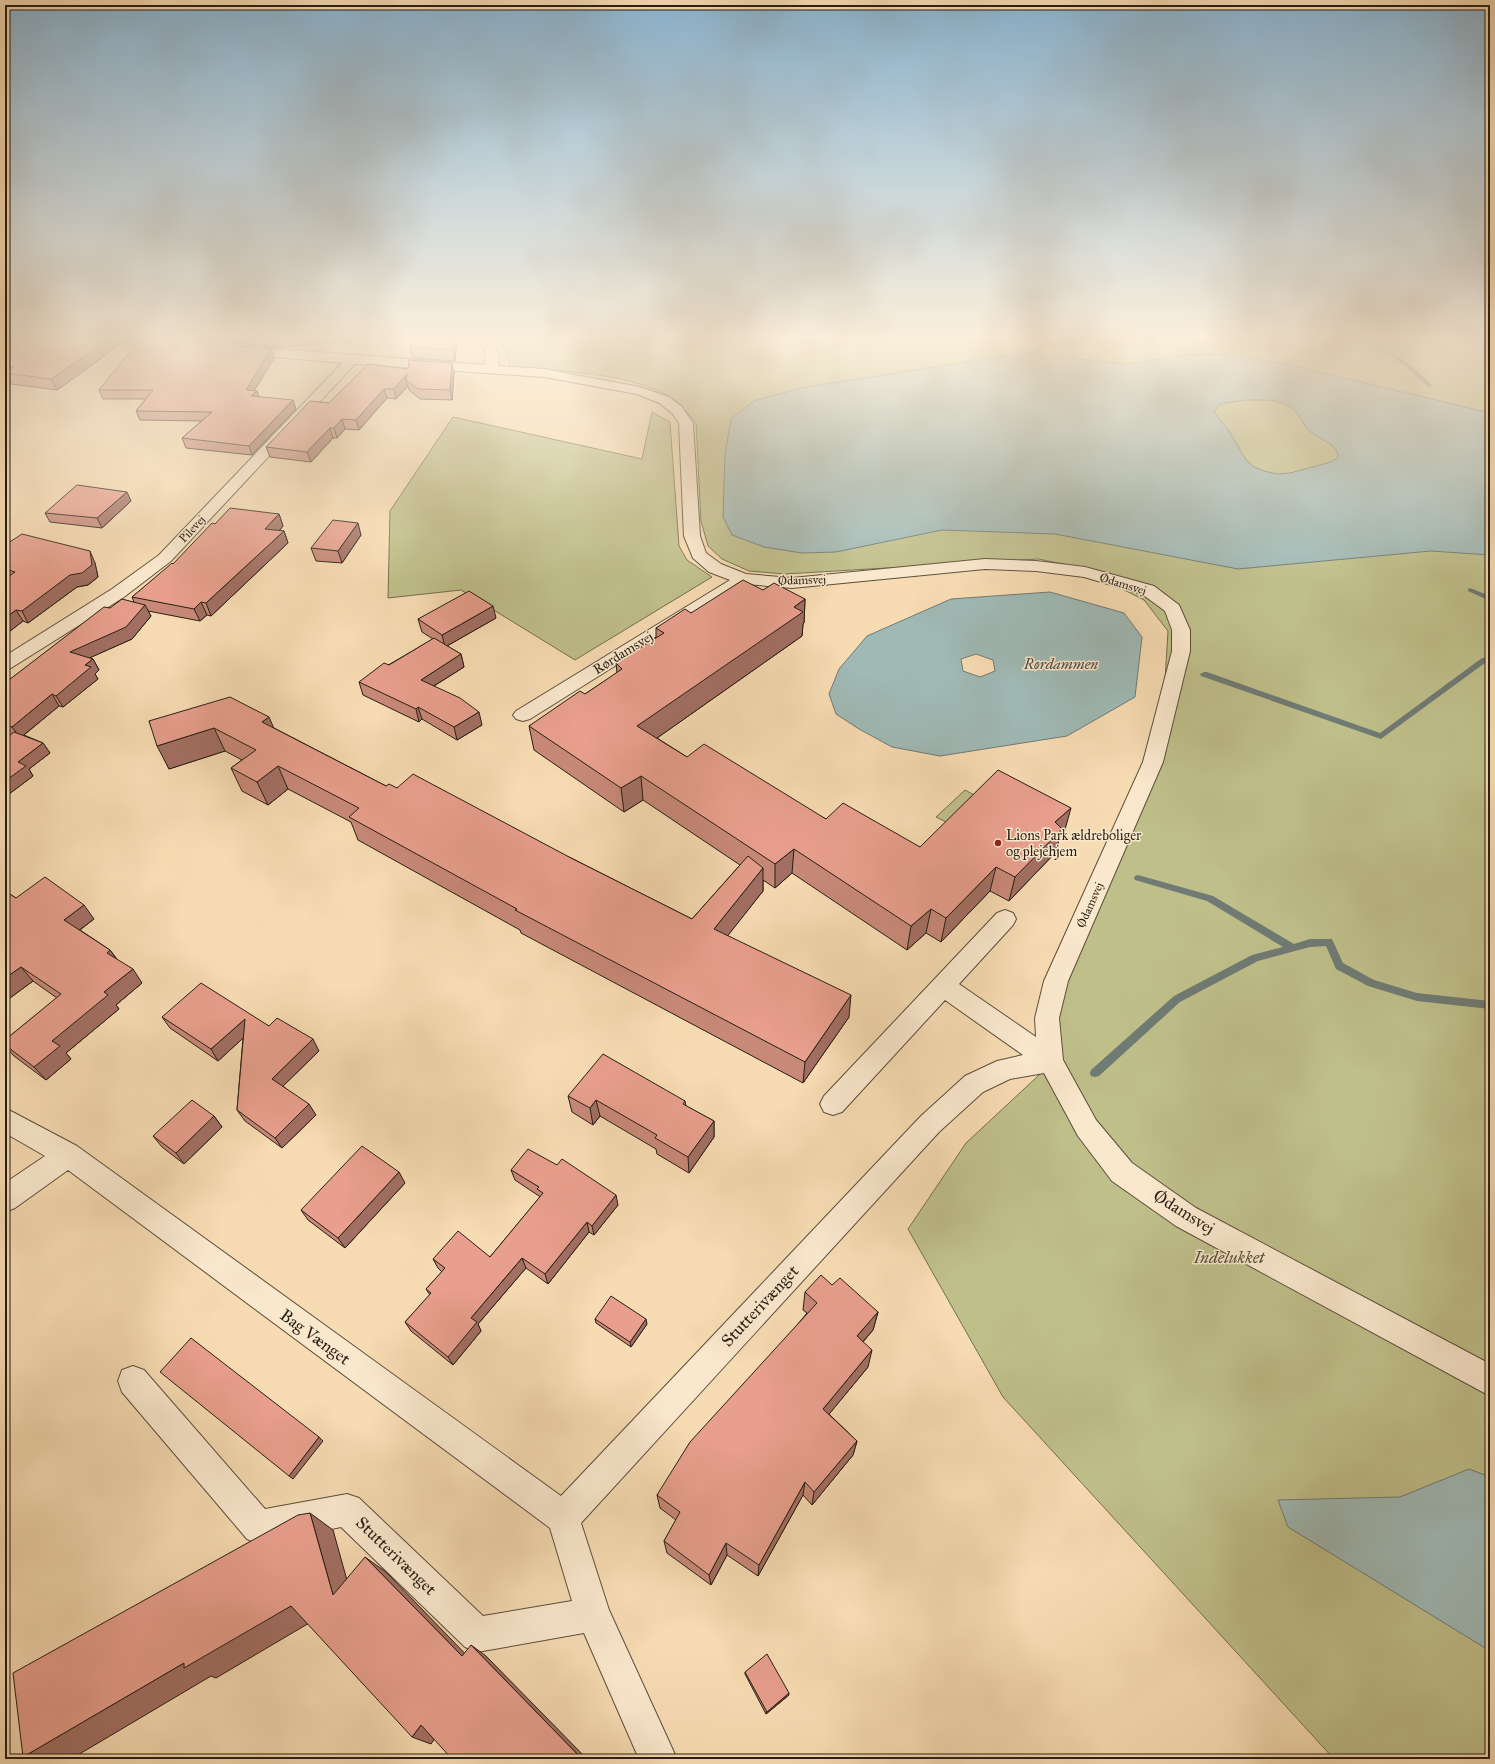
<svg xmlns="http://www.w3.org/2000/svg" width="1495" height="1764" font-family="'IM FELL Great Primer',serif">
<style>
.green{fill:#bfbf8a;stroke:#736e4e}
.water{fill:#9fb9b5;stroke:#6f7b74;fill-rule:evenodd}
.lines{fill:none;stroke-linecap:round;stroke-linejoin:round}
.stream{fill:#6f7b74;fill-rule:evenodd}
.minor-casing{stroke:#5b4d3b;stroke-width:2}
.minor{fill:#fae8cd;fill-rule:evenodd}
.wall{fill:#c88979;stroke:#271e13}
.shaded-wall{fill:#a26f63;stroke:#271e13}
.building{fill:#e89f8d;stroke:#271e13}
.poi-dot{fill:#8f2418;stroke:#fae8cd;stroke-width:1.5}
.labels{text-anchor:middle;dominant-baseline:central;stroke-width:3;stroke-linejoin:round;paint-order:stroke}
.far-street-label{font-size:12px;fill:#271e13;stroke:#fae8cd}
.street-label{font-size:14px;fill:#271e13;stroke:#fae8cd}
.poi-label{font-size:14px;fill:#271e13;stroke:#fae8cd;text-anchor:start}
.water-label{font-size:15px;font-style:italic;fill:#4b4c44;stroke:#fae8cd}
.near-street-label{font-size:17px;fill:#271e13;stroke:#fae8cd}
.near-park-label{font-size:17px;font-style:italic;fill:#554e37;stroke:#fae8cd}
</style>
<rect width="100%" height="100%" fill="#f7dbb2"/>
<filter id="stains"><feTurbulence type="fractalNoise" baseFrequency=".005" numOctaves="4"/><feColorMatrix values="0 0 0 0 .2 0 0 0 0 .09 0 0 0 0 .02 0 0 0 .5 -.17"/></filter>
<radialGradient id="worn" r=".72"><stop offset=".6" stop-color="#630" stop-opacity="0"/><stop offset="1" stop-color="#630" stop-opacity=".3"/></radialGradient>
<g class="green">
<path d="M499,335H1490V1759H1334L1003,1397L908,1229L966,1143L1052,1063L1047,1018L1161,746L1168,631L1144,600L1079,567L1038,559L785,574L749,571L722,559L708,546L701,521L696,423C690,416 683,407 676,401C639,373 556,371 510,366Z"/>
<polygon points="652,412 670,422 679,546 687,560 712,577 575,660 461,590 388,598 390,511 453,417 642,459"/>
<polygon points="965,790 976,796 948,823 936,817"/>
</g>
<g class="water">
<path d="M1309,335H1435C1418,337 1405,344 1392,354Z"/>
<path d="M1023,353L1127,364L1184,355L1232,354L1281,363L1490,413V555L1431,551L1238,569L1055,534L942,530L836,552L802,553L764,547L732,535L723,517L725,454L731,419L754,401L801,388ZM1245,400C1257,400 1271,399 1282,403C1303,411 1298,422 1312,433C1320,439 1339,445 1338,457L1331,462L1290,473L1277,474L1264,471L1254,467L1246,460L1229,431L1214,412L1220,404Z"/>
<path d="M1050,592L1124,613L1142,637L1135,697L1067,736L940,756L892,747L859,729L836,714L829,694L839,669L867,636L951,599ZM976,654L993,660L995,671L980,677L963,671L961,659Z"/>
<polygon points="1469,1469 1490,1477 1490,1651 1288,1527 1278,1500 1400,1497"/>
</g>
<g class="lines">
<g class="stream">
<polygon points="1390,353 1394,353 1415,369 1432,385 1432,387 1428,387 1411,371 1390,355"/>
<polygon points="1470,588 1490,596 1490,601 1468,591 1468,589"/>
<polygon points="1482,658 1488,658 1489,660 1381,739 1201,676 1200,674 1204,672 1207,672 1380,733"/>
<polygon points="1138,875 1213,896 1294,944 1310,939 1332,939 1343,963 1374,980 1417,993 1490,1001 1490,1009 1417,1001 1368,986 1336,969 1326,946 1310,947 1258,961 1180,1002 1099,1076 1095,1077 1091,1076 1090,1073 1091,1070 1174,996 1252,955 1283,947 1207,901 1135,880 1134,878 1135,876"/>
</g>
<g class="minor-casing">
<g id="minor">
<path d="M77,335C91,335 168,334 174,343L168,347L83,339Z"/>
<polygon points="477,335 489,335 498,353 499,366 544,369 640,387 669,397 682,407 693,423 700,536 706,553 721,564 746,574 792,578 985,559 1036,561 1085,567 1154,586 1179,605 1190,630 1190,651 1163,762 1068,981 1059,1018 1063,1060 1096,1120 1132,1163 1196,1208 1490,1364 1490,1396 1176,1226 1112,1181 1078,1136 1044,1073 1010,1079 983,1092 939,1132 581,1523 609,1610 677,1759 639,1759 584,1633 477,1652 465,1647 341,1527 259,1544 247,1539 122,1392 118,1381 122,1370 133,1366 144,1370 265,1509 347,1494 359,1498 483,1616 572,1601 550,1528 68,1170 15,1208 5,1212 5,1183 45,1156 5,1133 5,1108 77,1146 561,1496 921,1116 965,1076 997,1061 1023,1055 945,1000 842,1112 833,1115 824,1112 820,1104 824,1096 997,913 1005,910 1013,913 1016,919 1013,925 959,984 1036,1037 1035,1018 1044,981 1143,762 1172,651 1172,630 1165,611 1142,594 1084,577 1036,571 985,569 792,588 746,584 530,719 523,721 516,719 513,715 516,711 730,580 709,572 693,558 684,536 679,423 672,413 659,403 637,394 544,377 355,364 171,561 124,597 11,668 5,670 5,656 112,589 159,555 342,363 242,354 236,350 237,347 242,346 485,365 486,353"/>
</g>
</g>
<use href="#minor" class="minor"/>
</g>
<g class="wall">
<polygon points="5,335 117,335 121,344 57,390 11,384 8,377 5,376"/>
<polygon points="153,335 362,335 361,340 280,347 153,336"/>
<polygon points="457,335 455,361 413,358 410,347"/>
<polygon points="274,358 254,391 257,391 258,396 296,409 252,455 186,448 182,438 202,421 140,420 136,411 146,399 103,399 99,390"/>
<polygon points="408,369 454,372 452,400 420,399 409,390 408,386 396,399 387,398 359,430 345,429 337,438 333,438 311,462 270,457 266,447 329,403"/>
<polygon points="131,501 102,528 50,522 45,513"/>
<polygon points="279,514 283,526 279,531 284,531 288,543 211,616 207,615 200,621 148,611 151,616 132,639 89,658 93,659 99,670 95,674 98,679 63,707 59,706 24,735 43,743 50,753 29,769 33,776 5,797 10,735 5,734 5,683 110,608 134,602 132,597 173,564 215,524"/>
<polygon points="361,535 342,563 316,561 311,548"/>
<polygon points="5,545 95,563 98,577 88,585 77,587 28,623 23,621 5,635 5,579 6,579 5,579"/>
<polygon points="763,590 805,599 804,623 803,624 802,636 657,738 687,757 826,819 920,847 1064,833 1060,836 1055,853 1009,901 990,891 941,942 926,933 907,950 792,873 775,888 763,880 763,891 727,936 849,1017 803,1083 521,933 520,930 358,840 351,822 288,789 268,805 242,791 231,768 242,760 225,751 169,769 149,721 274,728 386,786 397,788 571,858 692,919 740,865 643,800 624,812 534,750 529,726 585,694 617,673 616,663 656,637 656,628 691,613"/>
<polygon points="496,618 447,646 461,654 464,667 434,686 482,725 457,740 422,719 419,722 363,695 359,682 433,639 422,632 418,619"/>
<polygon points="5,891 16,898 94,919 80,930 110,950 117,959 142,983 116,1005 119,1009 66,1053 71,1059 46,1080 14,1056 5,1046 5,1040 57,998 33,981 10,998 5,994"/>
<polygon points="162,1017 269,1026 319,1051 283,1086 316,1115 282,1148 245,1121 237,1110 243,1038 218,1061 170,1028"/>
<polygon points="568,1096 685,1101 686,1106 714,1121 714,1137 689,1173 657,1154 656,1149 600,1116 593,1125 572,1112"/>
<polygon points="214,1116 222,1127 184,1164 162,1147 153,1136"/>
<polygon points="511,1170 618,1205 594,1235 589,1232 548,1284 526,1268 478,1324 481,1331 453,1365 411,1331 405,1322 430,1295 426,1289 442,1272 438,1268 433,1259 490,1257 540,1197 539,1196 515,1180"/>
<polygon points="405,1183 345,1248 308,1220 301,1210"/>
<polygon points="832,1285 878,1312 873,1330 863,1342 868,1367 829,1414 857,1441 853,1455 812,1505 803,1495 758,1576 727,1555 711,1585 667,1553 664,1541 676,1520 660,1508 657,1495 807,1313 803,1310 805,1292"/>
<polygon points="595,1319 647,1324 631,1347 596,1323"/>
<polygon points="745,1672 789,1695 766,1714 745,1674"/>
</g>
<g class="shaded-wall">
<polygon points="115,335 117,335 121,344 57,390 51,379"/>
<polygon points="305,335 362,335 361,340 280,347 277,338"/>
<polygon points="454,335 457,335 455,361 453,350"/>
<polygon points="271,349 274,358 249,399 246,390"/>
<polygon points="452,363 454,372 452,400 450,390"/>
<polygon points="407,374 406,380 408,386 396,399 394,389"/>
<polygon points="384,389 387,398 359,430 356,420"/>
<polygon points="257,391 260,400 251,396"/>
<polygon points="293,400 296,409 252,455 249,446"/>
<polygon points="342,419 345,429 337,438 334,428"/>
<polygon points="330,428 333,438 311,462 307,452"/>
<polygon points="127,492 131,501 102,528 97,518"/>
<polygon points="279,514 283,526 270,541 265,529"/>
<polygon points="358,523 361,535 342,563 338,551"/>
<polygon points="284,531 288,543 211,616 206,603"/>
<polygon points="90,551 95,563 98,577 88,585 77,587 28,623 22,611"/>
<polygon points="805,599 804,623 803,624 802,636 640,750 637,726"/>
<polygon points="201,602 207,615 200,621 194,609"/>
<polygon points="145,605 151,616 132,639 76,664 70,652"/>
<polygon points="493,606 496,618 445,647 442,635"/>
<polygon points="16,610 23,621 5,635 5,618"/>
<polygon points="461,654 464,667 424,692 421,680"/>
<polygon points="93,659 99,670 95,674 98,679 63,707 56,696 85,665"/>
<polygon points="52,694 59,706 20,738 12,727"/>
<polygon points="418,707 422,719 419,722 416,709"/>
<polygon points="479,712 482,725 457,740 454,727"/>
<polygon points="269,717 279,740 262,722"/>
<polygon points="214,728 225,751 169,769 157,746"/>
<polygon points="43,743 50,753 29,769 33,776 5,797 5,781 18,762"/>
<polygon points="278,766 288,789 268,805 257,782"/>
<polygon points="641,776 643,800 624,812 621,788"/>
<polygon points="1071,808 1064,833 1060,836 1055,853 1009,901 1015,877 1055,822"/>
<polygon points="794,849 792,873 775,888 775,864"/>
<polygon points="996,867 990,891 941,942 946,918"/>
<polygon points="763,868 763,891 715,952 714,929"/>
<polygon points="84,905 94,919 74,934 64,920"/>
<polygon points="931,909 926,933 907,950 911,926"/>
<polygon points="110,950 120,964 107,953"/>
<polygon points="21,967 33,981 10,998 5,992 5,978"/>
<polygon points="133,969 142,983 116,1005 119,1009 66,1053 71,1059 46,1080 34,1067 52,1041 104,992"/>
<polygon points="851,995 849,1017 803,1083 805,1062"/>
<polygon points="245,1019 252,1030 218,1061 211,1049"/>
<polygon points="313,1039 319,1051 279,1090 272,1079"/>
<polygon points="596,1100 600,1116 593,1125 590,1108"/>
<polygon points="309,1104 316,1115 282,1148 275,1138"/>
<polygon points="214,1116 222,1127 184,1164 176,1153"/>
<polygon points="714,1121 714,1137 689,1173 688,1157"/>
<polygon points="399,1172 405,1183 345,1248 338,1238"/>
<polygon points="616,1195 618,1205 594,1235 592,1226"/>
<polygon points="587,1222 589,1232 548,1284 545,1274"/>
<polygon points="522,1258 526,1268 478,1324 481,1331 453,1365 448,1357 471,1318"/>
<polygon points="878,1312 873,1330 853,1353 857,1336"/>
<polygon points="646,1319 647,1324 631,1347 630,1342"/>
<polygon points="872,1350 868,1367 821,1424 823,1409"/>
<polygon points="319,1437 323,1441 293,1479 289,1476"/>
<polygon points="857,1441 853,1455 812,1505 814,1492"/>
<polygon points="805,1482 803,1495 758,1576 759,1565"/>
<polygon points="310,1513 333,1530 355,1609 333,1595"/>
<polygon points="726,1543 727,1555 711,1585 709,1575"/>
<polygon points="365,1557 386,1572 478,1667 462,1656"/>
<polygon points="291,1606 316,1619 216,1678 211,1676 71,1759 38,1759 23,1757 184,1663"/>
<polygon points="471,1645 486,1656 587,1759 582,1759"/>
<polygon points="789,1693 789,1695 766,1714 767,1712"/>
<polygon points="421,1725 439,1732 431,1744 412,1737"/>
</g>
<g class="building">
<polygon points="5,335 115,335 51,379 6,373 14,367 5,366"/>
<polygon points="249,335 305,335 277,338"/>
<polygon points="412,335 454,335 453,350 410,347"/>
<polygon points="142,337 271,349 246,390 257,391 251,396 293,400 249,446 182,438 212,412 136,411 153,390 99,390"/>
<polygon points="409,360 452,363 450,390 418,389 406,380 407,374 394,389 384,389 356,420 342,419 334,428 330,428 307,452 266,447 310,401 329,403 368,364 408,369"/>
<polygon points="77,485 127,492 97,518 45,513"/>
<polygon points="230,508 279,514 265,529 284,531 206,603 201,602 194,609 132,597 172,563 173,564 212,523 215,524"/>
<polygon points="333,520 358,523 338,551 311,548"/>
<polygon points="22,534 90,551 92,565 82,573 70,575 22,611 16,610 5,618 5,579 15,572 5,569 5,545"/>
<polygon points="743,580 763,590 774,583 805,599 794,607 803,612 637,726 687,757 704,744 826,819 843,803 920,847 998,770 1071,808 1055,822 1062,829 1015,877 996,867 946,918 931,909 911,926 794,849 775,864 641,776 621,788 529,726 580,691 585,694 622,669 616,663 664,633 656,628 685,609 691,613"/>
<polygon points="469,591 493,606 442,635 418,619"/>
<polygon points="122,599 145,605 126,627 70,652 93,659 85,665 91,667 56,696 52,694 12,727 5,725 5,683 104,607 110,608"/>
<polygon points="434,638 461,654 421,680 460,698 479,712 454,727 418,707 416,709 359,682 384,663 389,665"/>
<polygon points="230,697 269,717 262,722 386,786 389,784 397,788 413,774 571,858 692,919 748,856 763,868 714,929 851,995 805,1062 515,910 517,909 349,817 359,808 278,766 257,782 231,768 256,750 214,728 157,746 149,721"/>
<polygon points="14,732 43,743 18,762 26,766 5,781 5,739"/>
<polygon points="45,877 84,905 64,920 110,950 107,953 133,969 104,992 108,995 52,1041 60,1046 34,1067 5,1045 5,1040 61,994 21,967 5,978 5,891 16,898"/>
<polygon points="201,983 269,1026 277,1018 313,1039 272,1079 309,1104 275,1138 237,1110 245,1019 211,1049 162,1017"/>
<polygon points="603,1054 685,1101 683,1104 714,1121 688,1157 655,1138 657,1135 596,1100 590,1108 568,1096"/>
<polygon points="192,1100 214,1116 176,1153 153,1136"/>
<polygon points="362,1146 399,1172 338,1238 301,1210"/>
<polygon points="528,1149 557,1165 562,1159 616,1195 592,1226 587,1222 545,1274 522,1258 471,1318 477,1322 448,1357 405,1322 431,1293 426,1289 445,1268 433,1259 458,1231 490,1257 543,1193 537,1189 539,1187 511,1170"/>
<polygon points="821,1275 832,1285 840,1278 878,1312 857,1336 872,1350 823,1409 857,1441 814,1492 805,1482 759,1565 726,1543 709,1575 664,1541 680,1512 657,1495 690,1442 817,1303 805,1292"/>
<polygon points="611,1296 646,1319 630,1342 595,1319"/>
<polygon points="191,1338 319,1437 289,1476 160,1372"/>
<polygon points="310,1513 333,1595 365,1557 462,1656 471,1645 582,1759 452,1759 421,1725 412,1737 291,1606 184,1668 184,1663 23,1757 13,1673 298,1515"/>
<polygon points="767,1654 789,1693 767,1712 745,1672"/>
</g>
<linearGradient id="sky" x2="0" y2="1"><stop stop-color="#8bb6d4"/><stop offset="0.58" stop-color="#fbefdc"/><stop offset="1" stop-color="#fbefdc" stop-opacity="0"/></linearGradient>
<rect width="1495" height="582" fill="url(#sky)"/>
<circle class="poi-dot" cx="998" cy="843" r="4"/>
<g class="labels">
<g class="far-street-label">
<text transform="translate(192 529) rotate(-47)">Pilevej</text>
<text transform="translate(802 580) rotate(-2)">Ødamsvej</text>
<text transform="translate(1123 584) rotate(17)">Ødamsvej</text>
<text transform="translate(1090 905) rotate(-66)">Ødamsvej</text>
</g>
<g class="street-label">
<text transform="translate(623 653) rotate(-32)">Rørdamsvej</text>
</g>
<g class="poi-label">
<text x="1006" y="835">Lions Park ældreboliger<tspan x="1006" dy="16">og plejehjem</tspan></text>
</g>
<g class="water-label">
<text x="1061" y="664">Rørdammen</text>
</g>
<g class="near-street-label">
<text transform="translate(1184 1212) rotate(32)">Ødamsvej</text>
<text transform="translate(760 1306) rotate(-47)">Stutterivænget</text>
<text transform="translate(315 1337) rotate(36)">Bag Vænget</text>
<text transform="translate(396 1556) rotate(44)">Stutterivænget</text>
</g>
<g class="near-park-label">
<text x="1229" y="1257">Indelukket</text>
</g>
</g>
<rect width="1495" height="1764" fill="none" stroke="#f7dbb2" stroke-width="20"/>
<rect x="6" y="6" width="1483" height="1752" fill="none" stroke="#271e13" stroke-width="2"/>
<rect x="10" y="10" width="1475" height="1744" fill="none" stroke="#271e13"/>
<rect width="100%" height="100%" filter="url(#stains)"/>
<rect width="100%" height="100%" fill="url(#worn)"/>
</svg>
